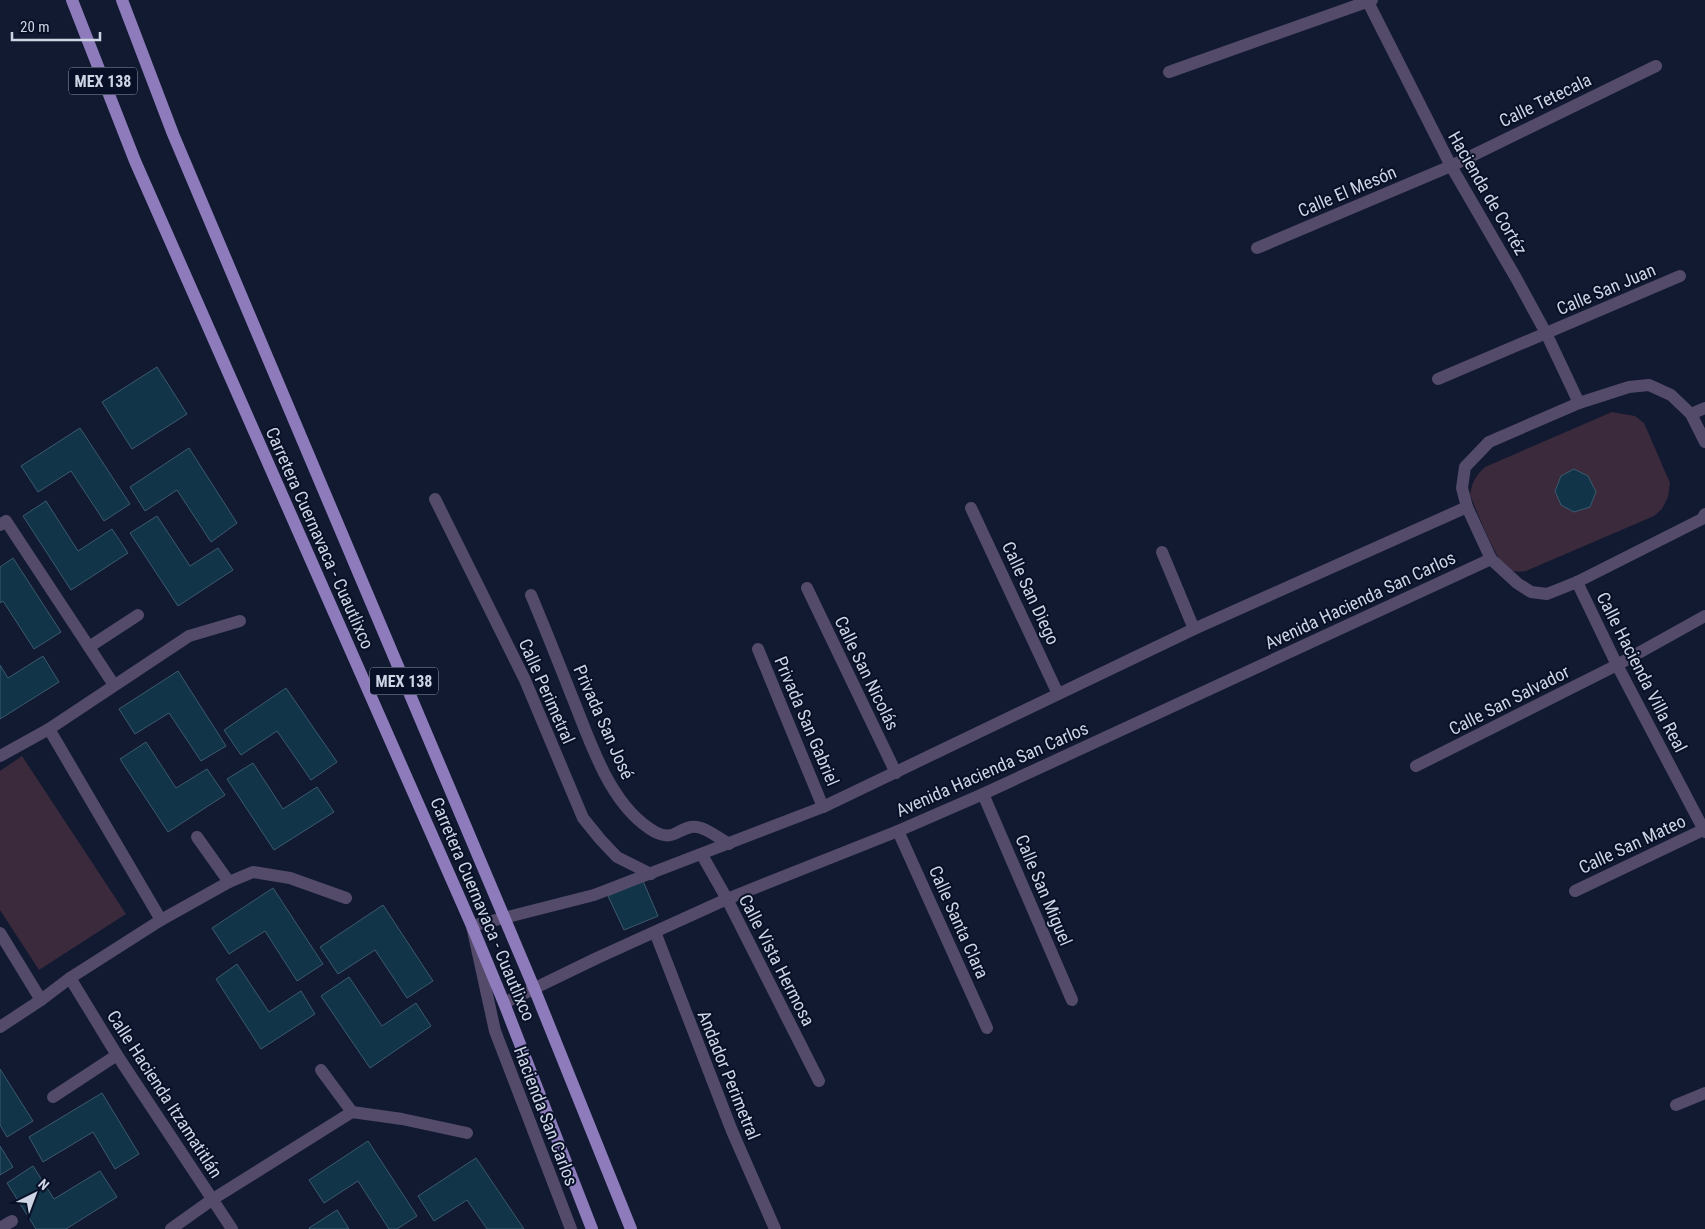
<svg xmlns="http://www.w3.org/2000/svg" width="1705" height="1229" font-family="'Roboto Condensed',sans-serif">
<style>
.green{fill:#3b293c}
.building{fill:#113448;stroke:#3c5a6e}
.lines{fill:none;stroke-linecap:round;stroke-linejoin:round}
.service{stroke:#544b6a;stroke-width:12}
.pedestrian{stroke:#544b6a;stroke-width:12}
.minor{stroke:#544b6a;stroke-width:12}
.primary{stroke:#8d7bbb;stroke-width:12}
.labels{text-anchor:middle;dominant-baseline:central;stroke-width:4;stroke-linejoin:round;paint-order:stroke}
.shield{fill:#081027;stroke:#9299ab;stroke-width:1}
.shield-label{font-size:16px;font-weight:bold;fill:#cdd4e4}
.street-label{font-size:18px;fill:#cdd4e4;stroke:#081027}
</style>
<rect width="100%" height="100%" fill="#111a31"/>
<g class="green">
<path d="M1612,412L1635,416L1644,423L1670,483L1668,497L1662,509L1654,516L1526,571C1520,572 1515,572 1510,570C1496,563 1477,511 1470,495C1472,482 1476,475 1485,467Z"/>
<polygon points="22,756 126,914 39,970 0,910 0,771"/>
</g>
<g class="building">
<polygon points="157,367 187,414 132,449 102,402"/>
<polygon points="80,428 130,504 104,521 71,471 38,492 21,466"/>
<polygon points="189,448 237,523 211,542 177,490 145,511 130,487"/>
<polygon points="1574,469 1588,476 1596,492 1590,507 1574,512 1561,505 1555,491 1561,476"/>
<polygon points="46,501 78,551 112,529 128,553 71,590 23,516"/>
<polygon points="157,516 190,566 218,548 233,570 178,606 130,533"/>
<polygon points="13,558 61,632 34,649 3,601 0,603 0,567"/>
<polygon points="43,656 59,682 0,719 0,665 8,678"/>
<polygon points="178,671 226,746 201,761 169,713 135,734 119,709"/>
<polygon points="286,688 337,762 311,780 277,731 241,755 224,730"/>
<polygon points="146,742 176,788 207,769 225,795 168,832 120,759"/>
<polygon points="253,763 283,809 317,787 334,812 274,850 227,779"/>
<polygon points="643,881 658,916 624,930 608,896"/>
<polygon points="273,888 323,964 297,981 265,931 229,954 212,928"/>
<polygon points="383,905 433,981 407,998 375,950 338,974 320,947"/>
<polygon points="237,964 269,1012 301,991 315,1014 261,1049 216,979"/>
<polygon points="349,977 382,1026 416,1003 431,1026 370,1068 321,996"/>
<polygon points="0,1069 33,1121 7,1137 0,1125"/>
<polygon points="102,1093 139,1154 115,1169 93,1132 43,1162 29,1137"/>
<polygon points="368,1141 417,1216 397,1229 389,1229 358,1181 324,1203 309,1180"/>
<polygon points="0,1146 13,1167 0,1175"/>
<polygon points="476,1158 524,1229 487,1229 467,1200 434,1221 418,1196"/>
<polygon points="33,1166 54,1199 100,1171 117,1197 66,1229 36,1229 7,1183"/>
<polygon points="337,1210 349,1229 310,1229 309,1228"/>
</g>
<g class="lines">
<g class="service">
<polyline points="89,647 138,615"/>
<polyline points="197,837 229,882"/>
<polyline points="321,1070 352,1112"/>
<polyline points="53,1097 117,1055"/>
</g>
<g class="pedestrian">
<polyline points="435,499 525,680 583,818 600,839 617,857 651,874"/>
<polyline points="655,932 732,1131 775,1229"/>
</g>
<g class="minor">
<polyline points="1367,0 1451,166 1516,278 1546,333 1579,403"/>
<polyline points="1169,72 1372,0"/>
<polyline points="1257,248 1451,166 1656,66"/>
<polyline points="1438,379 1680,276"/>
<polyline points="1691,414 1705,408"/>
<polyline points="1705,442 1691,414 1671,395 1649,385 1629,387 1579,403 1489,442 1465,467 1462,488 1467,507 1491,559 1517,583 1531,592 1547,594 1577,582 1702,519 1705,514"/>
<polyline points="971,508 1058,694"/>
<polyline points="0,525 6,521 114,685"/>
<polyline points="1162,552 1194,629"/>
<polyline points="1577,582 1617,665 1705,832"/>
<polyline points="807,588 896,773"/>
<path d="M531,595C545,628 558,661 571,694C590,740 609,806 655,832C673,841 676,830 691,827C704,825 718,838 729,844"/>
<polyline points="758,649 823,807"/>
<polyline points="49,729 161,920"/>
<polyline points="0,756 49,729 189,636 240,621"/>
<polyline points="1416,766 1617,665 1705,616"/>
<polyline points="983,794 1072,1000"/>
<polyline points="898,831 987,1028"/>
<polyline points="702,855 727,899 819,1081"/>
<polyline points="1575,891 1705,829"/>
<polyline points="0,933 41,1000"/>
<polyline points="70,978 117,1055 232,1229"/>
<polyline points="504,1003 597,958 727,899 898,831 983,794 1491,559"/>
<polyline points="0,1027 41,1000 70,978 161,920 229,882 253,872 290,878 346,898"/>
<polyline points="1676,1105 1705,1093"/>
<polyline points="0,1228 12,1221"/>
<polyline points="171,1229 213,1199 352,1112 402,1119 467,1133"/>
<polyline points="571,1229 495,1031 472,926 594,895 823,807 1194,629 1467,507"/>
</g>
<g class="primary">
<polyline points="72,0 135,161 472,926 504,1003 592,1229"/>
<polyline points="122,0 173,134 534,988 631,1229"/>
</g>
</g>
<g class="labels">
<g class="shield">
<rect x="69" y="67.5" width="68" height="27" rx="4"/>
<rect x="370" y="667.5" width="68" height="27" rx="4"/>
</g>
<g class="shield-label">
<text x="103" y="81">MEX 138</text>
<text x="404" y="681">MEX 138</text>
</g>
<g class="street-label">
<text transform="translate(1545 100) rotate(-26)">Calle Tetecala</text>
<text transform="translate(1347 191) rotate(-23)">Calle El Mesón</text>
<text transform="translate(1488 193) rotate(60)">Hacienda de Cortéz</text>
<text transform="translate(1606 289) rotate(-23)">Calle San Juan</text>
<text transform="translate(320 538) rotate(66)">Carretera Cuernavaca - Cuautlixco</text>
<text transform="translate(1031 593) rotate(65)">Calle San Diego</text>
<text transform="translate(1360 600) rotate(-25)">Avenida Hacienda San Carlos</text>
<text transform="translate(1642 672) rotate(63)">Calle Hacienda Villa Real</text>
<text transform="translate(867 673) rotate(64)">Calle San Nicolás</text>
<text transform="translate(547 691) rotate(66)">Calle Perimetral</text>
<text transform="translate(1509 700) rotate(-27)">Calle San Salvador</text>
<text transform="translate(807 721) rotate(67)">Privada San Gabriel</text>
<text transform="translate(604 722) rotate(66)">Privada San José</text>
<text transform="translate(992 769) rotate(-24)">Avenida Hacienda San Carlos</text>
<text transform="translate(1632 844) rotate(-25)">Calle San Mateo</text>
<text transform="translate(1044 890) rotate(67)">Calle San Miguel</text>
<text transform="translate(483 909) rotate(67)">Carretera Cuernavaca - Cuautlixco</text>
<text transform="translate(959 922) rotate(66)">Calle Santa Clara</text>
<text transform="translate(777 960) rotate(63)">Calle Vista Hermosa</text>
<text transform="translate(729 1075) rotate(68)">Andador Perimetral</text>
<text transform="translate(165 1094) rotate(57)">Calle Hacienda Itzamatitlán</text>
<text transform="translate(546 1116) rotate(69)">Hacienda San Carlos</text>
</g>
</g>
<g transform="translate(35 1194) rotate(42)" stroke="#081027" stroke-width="4" paint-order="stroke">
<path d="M0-4L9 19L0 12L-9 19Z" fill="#cdd4e4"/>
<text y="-8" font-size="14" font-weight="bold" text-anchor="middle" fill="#cdd4e4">N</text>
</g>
<path d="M12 32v8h88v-8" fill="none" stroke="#cdd4e4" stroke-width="2.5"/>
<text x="20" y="32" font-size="15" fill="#cdd4e4" stroke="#081027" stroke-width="4" paint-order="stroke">20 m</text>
</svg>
